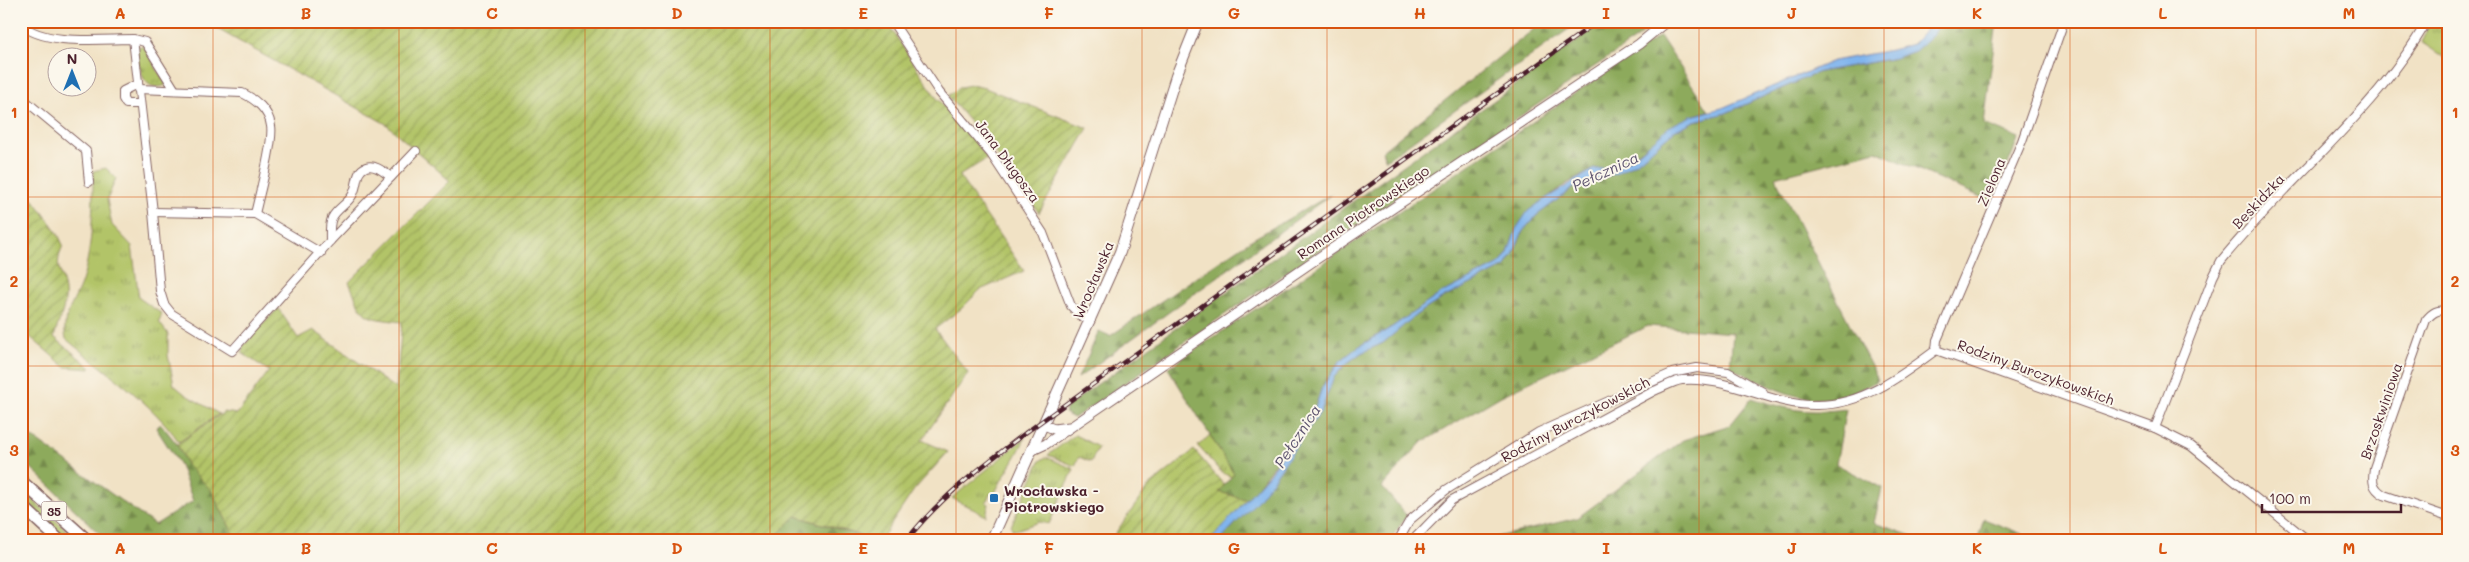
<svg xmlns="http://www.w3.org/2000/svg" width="2469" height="562" font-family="Mali,sans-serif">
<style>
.grass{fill:url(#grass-tufts);stroke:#7e724a}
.forest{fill:url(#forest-firs);stroke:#6c6444}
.garden{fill:url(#garden-furrows);stroke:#7e724a}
.water{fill:#7fb4ed;stroke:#646a8c}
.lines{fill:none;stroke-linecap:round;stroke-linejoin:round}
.minor-casing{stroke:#846361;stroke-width:10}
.tertiary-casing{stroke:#846361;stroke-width:11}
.secondary-casing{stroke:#846361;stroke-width:12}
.primary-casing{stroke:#846361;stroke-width:14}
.minor{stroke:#fff;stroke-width:8}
.tertiary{stroke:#fff;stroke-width:9}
.secondary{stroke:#fff;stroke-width:10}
.primary{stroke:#fff;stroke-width:11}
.rail-casing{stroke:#4a1f2b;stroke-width:4.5}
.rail{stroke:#fbf7ec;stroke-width:2.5;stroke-dasharray:8;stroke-linecap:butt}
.grid{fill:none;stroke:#d8530f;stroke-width:1;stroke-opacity:0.55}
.poi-dot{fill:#1f6fb2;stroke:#fbf7ec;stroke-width:2}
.labels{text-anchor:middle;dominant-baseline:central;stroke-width:4;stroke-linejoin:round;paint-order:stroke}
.shield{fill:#fbf7ec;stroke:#7f6065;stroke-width:1}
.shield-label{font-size:12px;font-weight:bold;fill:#4a1f2b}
.street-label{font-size:14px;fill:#4a1f2b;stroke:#fbf7ec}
.poi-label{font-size:14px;font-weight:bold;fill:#4a1f2b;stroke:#fbf7ec;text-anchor:start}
.water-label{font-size:15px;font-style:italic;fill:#5d536f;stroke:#fbf7ec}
.neatline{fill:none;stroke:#d8530f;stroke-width:2}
.grid-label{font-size:16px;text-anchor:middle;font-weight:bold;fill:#d8530f}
</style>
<defs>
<pattern id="grass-tufts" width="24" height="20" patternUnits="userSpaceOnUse" patternTransform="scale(1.25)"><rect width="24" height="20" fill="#b2c468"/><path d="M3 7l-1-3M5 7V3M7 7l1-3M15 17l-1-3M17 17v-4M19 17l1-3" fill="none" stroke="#939f56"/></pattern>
<pattern id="forest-firs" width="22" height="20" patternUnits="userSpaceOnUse" patternTransform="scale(1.25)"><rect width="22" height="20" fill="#8daa5c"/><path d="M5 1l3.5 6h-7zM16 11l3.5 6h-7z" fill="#758a4c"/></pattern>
<pattern id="garden-furrows" width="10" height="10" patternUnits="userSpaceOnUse" patternTransform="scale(1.25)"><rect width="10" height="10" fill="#b2c468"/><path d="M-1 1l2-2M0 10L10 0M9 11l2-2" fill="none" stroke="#939f56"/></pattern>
</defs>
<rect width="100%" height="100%" fill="#fbf7ec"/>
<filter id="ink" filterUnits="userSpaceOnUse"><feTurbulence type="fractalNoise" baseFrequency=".02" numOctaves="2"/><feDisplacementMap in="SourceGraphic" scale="10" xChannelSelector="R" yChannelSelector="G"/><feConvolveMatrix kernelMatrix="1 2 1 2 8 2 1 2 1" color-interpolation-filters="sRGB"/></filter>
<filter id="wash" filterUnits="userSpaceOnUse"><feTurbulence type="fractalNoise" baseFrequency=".0096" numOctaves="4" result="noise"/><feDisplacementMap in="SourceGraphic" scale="20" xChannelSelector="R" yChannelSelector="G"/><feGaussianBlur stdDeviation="1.12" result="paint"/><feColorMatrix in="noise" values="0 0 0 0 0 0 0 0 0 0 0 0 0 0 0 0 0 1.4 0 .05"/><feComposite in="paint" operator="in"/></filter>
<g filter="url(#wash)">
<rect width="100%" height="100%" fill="#f1e2c5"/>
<g class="grass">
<polygon points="2430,21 2448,21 2448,60 2421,42"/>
<path d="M142,46L145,48L166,85C141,95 138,63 137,47Z"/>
<path d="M106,168L116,178L107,200L112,225L132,246L139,298L162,314L159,322L168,334V355L174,385L186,395L219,414L179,442C152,402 103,370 66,339C60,316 77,300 83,278C93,245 93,206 93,171Z"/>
<polygon points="1075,435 1098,447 1091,462 1079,457 1075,466 1048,455"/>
<polygon points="1210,435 1234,474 1231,477 1221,472 1198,446"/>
<path d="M1025,438C1017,458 1003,475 994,495L990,494L986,502L989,504L986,516L952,498Z"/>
<polygon points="1046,457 1074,469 1049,524 1039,522 1016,530 1012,529 1011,526 1040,461"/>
<polygon points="21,489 78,541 66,541 21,500"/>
</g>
<g class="forest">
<polygon points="1544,21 1580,21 1386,160 1382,151"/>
<polygon points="1605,21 1657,21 1636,39 1307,258 1074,418 1064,413 1067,407 1095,386"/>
<path d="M1941,21H1997L1984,124L2019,138L1992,202L1876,151L1775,177L1878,380C1820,415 1785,395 1730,367L1733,333L1648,326L1501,396L1421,443L1382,487L1407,516L1389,541H1219L1235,524L1328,389L1334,377L1346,364L1361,353L1383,343L1416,315L1443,298L1505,267L1513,255L1523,231L1536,216L1573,188L1617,173L1637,162L1674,131L1694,121L1726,113L1819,72L1895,58Z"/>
<polygon points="1660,36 1709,111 1691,116 1615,168 1594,169 1566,184 1545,199 1516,229 1508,253 1500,264 1440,294 1392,327 1358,347 1340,361 1322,387 1315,408 1248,500 1218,492 1234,474 1168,368"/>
<polygon points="1332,194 1078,378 1099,331 1110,336 1251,240"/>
<path d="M1752,398C1789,410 1807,414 1846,409L1836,464L1882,488L1874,523L1927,541H1481L1577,518L1683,440L1730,425Z"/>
<polygon points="161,424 177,444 188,466 211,490 237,541 107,541 21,458 21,429 155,525 193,501 180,465 156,428"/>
<polygon points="796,516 876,541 771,541"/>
<polygon points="1984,519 2030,537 2028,541 1977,541"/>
</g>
<g class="garden">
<path d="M203,21H886L936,97L988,158L959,176L1024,271L980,290L962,308L935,329L968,373L922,440L948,452L914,490L880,541L796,516L771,541H237L211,490L188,466L177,444L224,412L237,414L269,371L242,353L243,346L278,308L298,338L313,330L396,389L402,322C361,317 365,320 349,282L450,181L386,124Z"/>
<polygon points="971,85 985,88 1088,128 1039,213 995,152 948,96 960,87"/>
<path d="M21,182L57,232L63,245C53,270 62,268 65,291C67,306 58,322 54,337L90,367V369L65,367L21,329Z"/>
<polygon points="1194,450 1224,485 1219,492 1248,500 1210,541 1110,541 1148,487"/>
</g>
<polygon class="water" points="1933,21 1941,21 1934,34 1915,51 1895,58 1819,72 1726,113 1694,121 1674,131 1637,162 1617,173 1573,188 1536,216 1523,231 1513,255 1505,267 1443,298 1416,315 1383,343 1361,353 1346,364 1334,377 1321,411 1275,477 1258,500 1219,541 1210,541 1268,475 1315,408 1322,387 1340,361 1358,347 1392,327 1440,294 1500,264 1508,253 1516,229 1528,211 1545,199 1594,169 1615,168 1634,157 1670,126 1691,116 1722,108 1833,61 1891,50 1913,44"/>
</g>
<g filter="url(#ink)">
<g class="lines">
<g class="minor-casing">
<g id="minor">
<polyline points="892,21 939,92 991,154 1043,233 1071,306 1081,316 1091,320"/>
<path d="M21,24C44,46 102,39 133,39L153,212L160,291L164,304L172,314L232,351L330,241L416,151"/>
<polyline points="133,39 145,42 175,90"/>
<polyline points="137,84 123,91 123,99 126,104 140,104"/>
<path d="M138,89L242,93C255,99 269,110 271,126C274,141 259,196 255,214"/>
<polyline points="21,97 86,151 89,182"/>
<polyline points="153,212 255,214 321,253"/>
<path d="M330,241C330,233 329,225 332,218C337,208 348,204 353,194C358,185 355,171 366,167C375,164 384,172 391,177"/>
<path d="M2448,312C2438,308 2432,313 2426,320L2374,468C2372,481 2372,488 2384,495L2448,517"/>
<polyline points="1936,350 2155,428 2191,446 2309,541"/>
<polyline points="1936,350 1937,340 2022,141 2064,21"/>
<path d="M2155,428L2213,277L2221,261C2286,180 2376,112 2427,21"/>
<polyline points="1398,541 1410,520 1446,490 1539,432 1672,373 1697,368 1728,372 1763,392"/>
<path d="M1412,541L1452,500L1654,391C1662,388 1673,381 1682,380C1728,376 1771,406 1817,405C1863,405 1901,376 1936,350"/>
</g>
</g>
<g class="tertiary-casing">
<g id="tertiary">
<polyline points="1044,425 1054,429 1069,427"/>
<polyline points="1033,450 1046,444 1312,262 1639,44 1667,21"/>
</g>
</g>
<g class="secondary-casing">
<polyline id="secondary" points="991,541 1120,252 1176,76 1198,21"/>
</g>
<g class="primary-casing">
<g id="primary">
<polyline points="21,481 88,541"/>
<polyline points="21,505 60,541"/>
</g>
</g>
<use href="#minor" class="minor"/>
<use href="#tertiary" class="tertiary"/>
<use href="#secondary" class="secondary"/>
<use href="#primary" class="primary"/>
<g class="rail-casing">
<path id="rail" d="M906,541C940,497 985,464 1028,431L1598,21"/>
</g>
<use href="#rail" class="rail"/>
</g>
</g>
<path class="grid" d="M213,21V541M399,21V541M585,21V541M770,21V541M956,21V541M1142,21V541M1327,21V541M1513,21V541M1699,21V541M1884,21V541M2070,21V541M2256,21V541M21,197H2448M21,366H2448"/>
<rect class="poi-dot" x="989" y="493" width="10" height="10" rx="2.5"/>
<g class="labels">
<rect class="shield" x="41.5" y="501.5" width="25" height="19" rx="4"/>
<g class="shield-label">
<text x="54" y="511">35</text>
</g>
<g class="street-label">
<text transform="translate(1008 161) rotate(54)">Jana Długosza</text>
<text transform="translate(1991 182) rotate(-67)">Zielona</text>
<text transform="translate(2258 201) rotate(-47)">Beskidzka</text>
<text transform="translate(1363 212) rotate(-34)">Romana Piotrowskiego</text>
<text transform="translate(1093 280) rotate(-67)">Wrocławska</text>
<text transform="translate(2036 372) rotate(20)">Rodziny Burczykowskich</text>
<text transform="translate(2381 411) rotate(-71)">Brzoskwiniowa</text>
<text transform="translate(1575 419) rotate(-28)">Rodziny Burczykowskich</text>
</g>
<g class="poi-label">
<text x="1004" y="490">Wrocławska -<tspan x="1004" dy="16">Piotrowskiego</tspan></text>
</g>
<g class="water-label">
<text transform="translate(1605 171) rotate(-25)">Pełcznica</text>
<text transform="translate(1297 436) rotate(-57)">Pełcznica</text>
</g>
</g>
<rect width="2469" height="562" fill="none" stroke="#fbf7ec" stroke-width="55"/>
<g transform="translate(72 72)"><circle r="24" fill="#fbf7ec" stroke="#b4a19f"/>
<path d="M0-4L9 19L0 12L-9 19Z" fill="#1f6fb2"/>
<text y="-8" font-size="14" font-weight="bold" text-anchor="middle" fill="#4a1f2b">N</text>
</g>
<path d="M2262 504v8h139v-8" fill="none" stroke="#4a1f2b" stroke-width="2.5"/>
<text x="2269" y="504" font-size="15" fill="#4a1f2b" stroke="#fbf7ec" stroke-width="4" paint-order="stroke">100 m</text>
<rect x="28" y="28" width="2414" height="506" class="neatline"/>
<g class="grid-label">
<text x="120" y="19">A</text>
<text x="306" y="19">B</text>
<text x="492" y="19">C</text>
<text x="677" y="19">D</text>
<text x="863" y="19">E</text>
<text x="1049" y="19">F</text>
<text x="1234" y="19">G</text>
<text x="1420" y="19">H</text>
<text x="1606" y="19">I</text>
<text x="1792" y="19">J</text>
<text x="1977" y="19">K</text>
<text x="2163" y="19">L</text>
<text x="2349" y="19">M</text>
<text x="14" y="118">1</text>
<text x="2455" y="118">1</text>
<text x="14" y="287">2</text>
<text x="2455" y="287">2</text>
<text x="14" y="456">3</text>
<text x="2455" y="456">3</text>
<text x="120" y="554">A</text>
<text x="306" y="554">B</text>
<text x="492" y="554">C</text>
<text x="677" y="554">D</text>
<text x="863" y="554">E</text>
<text x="1049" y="554">F</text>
<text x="1234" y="554">G</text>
<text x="1420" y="554">H</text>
<text x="1606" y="554">I</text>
<text x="1792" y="554">J</text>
<text x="1977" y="554">K</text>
<text x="2163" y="554">L</text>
<text x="2349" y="554">M</text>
</g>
</svg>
